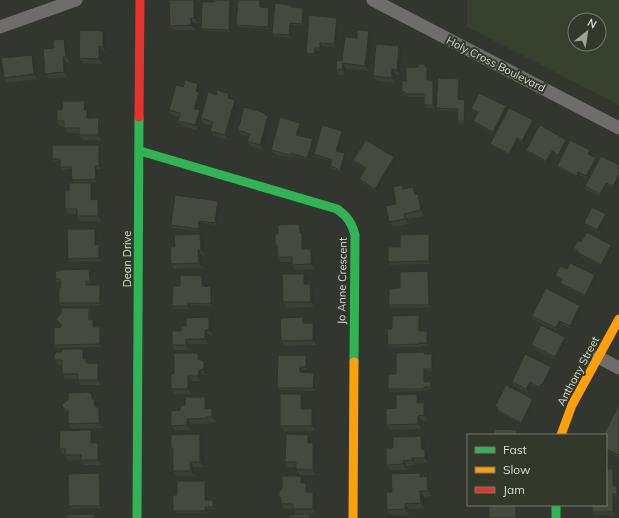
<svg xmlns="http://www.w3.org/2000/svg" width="619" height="518" font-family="Mulish,sans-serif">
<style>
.built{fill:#38402e;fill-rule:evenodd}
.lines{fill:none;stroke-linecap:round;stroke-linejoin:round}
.street{stroke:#6f6d6c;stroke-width:13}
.fast{stroke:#30b455;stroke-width:9}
.slow{stroke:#ff9f0a;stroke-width:9}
.jam{stroke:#e5322d;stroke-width:9}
.wall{fill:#3b4036}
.shaded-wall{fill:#30342c}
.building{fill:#454a3f;stroke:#30342c}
.labels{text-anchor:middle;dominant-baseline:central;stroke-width:4;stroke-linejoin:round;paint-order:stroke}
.street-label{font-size:11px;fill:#d8ddd4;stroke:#32392a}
</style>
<rect width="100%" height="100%" fill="#32362e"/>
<path class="built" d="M467,0H619V105L467,27ZM575,20H599V44H575Z"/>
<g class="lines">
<g class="street">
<polyline points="373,0 619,128"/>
<polyline points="0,27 76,0"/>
<polyline points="598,357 619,368"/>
</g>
<g class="fast">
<path d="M140,151L337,209C347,216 352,223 355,235L354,362"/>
<polyline points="556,505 556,518"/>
<polyline points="137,518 139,117"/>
</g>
<g class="slow">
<polyline points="561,435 572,405 619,319"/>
<polyline points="353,518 354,362"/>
</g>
<polyline class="jam" points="139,117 140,0"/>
</g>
<g class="wall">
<polygon points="215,0 232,0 231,32 203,31 201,29 215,2"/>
<polygon points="536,0 557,0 557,2 537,2"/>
<polygon points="197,3 198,23 194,23 195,30 174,31 170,26"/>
<polygon points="262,7 269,8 271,10 270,29 238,27 236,25"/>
<polygon points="293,7 305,10 304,26 292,25 291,38 274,36 272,34"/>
<polygon points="337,18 339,20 336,47 322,46 322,51 317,50 316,56 308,55 306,53"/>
<polygon points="369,31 373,36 369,71 347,69 346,75 339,75 336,69 357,38"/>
<polygon points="107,36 106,52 103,52 103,64 82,63 79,58"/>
<polygon points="64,39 68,44 70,62 66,62 68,77 49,79 45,74 54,48"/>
<polygon points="399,46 403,51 400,75 396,75 395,83 377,81 373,76"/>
<polygon points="36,60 38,79 7,83 4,78"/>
<polygon points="418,67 427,67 429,70 429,80 435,83 435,108 426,108 424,105 424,97 407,97 406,95 404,95 402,92 406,81"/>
<polygon points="459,79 461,82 460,99 465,100 467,102 466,123 459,123 457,121 458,111 438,110 436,108"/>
<polygon points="183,87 202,89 200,94 202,97 199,110 202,114 232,99 239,105 229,140 214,136 210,131 212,126 205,124 202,120 199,131 182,126 178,121 179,117 172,115 169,110"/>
<polygon points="85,101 88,107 88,111 91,115 91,118 99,118 102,124 102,140 82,140 79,135 79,133 68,133 64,128 64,126 60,126 57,121 62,110"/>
<polygon points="506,106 508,109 533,120 535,123 524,144 519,141 511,156 492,146 490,144 495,134 475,124 473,121 477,113 473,112 471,109"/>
<polygon points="265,113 272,121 264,150 251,146 247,141 249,137 241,135 238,130"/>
<polygon points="300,123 301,126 299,135 313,139 314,142 309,160 292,156 292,158 273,153 271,150"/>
<polygon points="342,131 344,134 338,151 345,153 347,156 342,172 331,169 330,166 331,161 316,157 314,154"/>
<polygon points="566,140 568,143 560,157 554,154 548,164 528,152 526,150"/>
<polygon points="99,145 101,147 101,169 97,169 98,182 74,182 72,180 72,169 62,170 60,167 60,161 54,161 52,159"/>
<polygon points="590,150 592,153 591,155 597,161 588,179 580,175 578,178 559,168 557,166"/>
<polygon points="601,156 615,189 608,185 602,197 586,189 585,186"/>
<polygon points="394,157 396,160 376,191 361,182 359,179 365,169 355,163 353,160"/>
<polygon points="91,183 95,188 95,200 102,205 102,222 80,221 77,216 77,214 69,214 65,209 69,191"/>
<polygon points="402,185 404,188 413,187 417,192 417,194 422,200 424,216 408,219 409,224 393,227 389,222"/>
<polygon points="220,204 217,225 201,223 200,231 172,228 171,225"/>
<polygon points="606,214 608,216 599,233 586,226 584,223"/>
<polygon points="299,224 303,230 303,235 305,238 306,249 311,249 314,254 315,269 296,270 292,265 292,262 281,262 278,257 277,248 275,245 278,234"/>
<polygon points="95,229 97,232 97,244 99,244 101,247 101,261 70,262 68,259"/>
<polygon points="200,234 204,239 204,255 202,255 202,268 174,269 171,264 175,247"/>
<polygon points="429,234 431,237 431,264 390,265 388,262 400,247"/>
<polygon points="581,242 611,245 613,248 602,267 579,255 578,252 575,251 574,248"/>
<polygon points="89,269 91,272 91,283 88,283 88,285 102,288 102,305 61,306 59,303 60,282 57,282 56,279"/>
<polygon points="567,269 597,278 587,298 562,285 560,283 561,280 557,278 555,276"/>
<polygon points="430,274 431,307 391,308 389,305 400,288"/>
<polygon points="202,276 204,279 204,286 213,289 212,306 190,305 190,309 174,309 172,306 180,286"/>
<polygon points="308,279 308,284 314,289 314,307 286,308 283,302"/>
<polygon points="89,308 90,310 91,319 93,319 95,322 95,327 100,327 102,330 102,347 56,348 54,345 61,327 61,325 57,320"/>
<polygon points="582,308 571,329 561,324 557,331 533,319 532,316"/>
<polygon points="419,315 421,318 421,331 429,333 429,346 421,346 421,347 389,347 388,345 392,329"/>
<polygon points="307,322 307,323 316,328 317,345 285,346 281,341"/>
<polygon points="213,323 213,335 209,335 209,344 189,344 189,350 175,350 172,345 181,331 186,326"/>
<polygon points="565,337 567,340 557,360 533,348 531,345"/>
<polygon points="87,354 87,360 89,363 98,363 101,368 101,385 81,385 78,380 78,379 65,379 62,374 62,365 59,365 55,360"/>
<polygon points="425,354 432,354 434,357 434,371 426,371 426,382 431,382 433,384 433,389 426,389 426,391 390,392 388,389 396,374"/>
<polygon points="306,355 308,358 308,370 302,370 302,373 316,376 315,391 279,390 277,388"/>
<polygon points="202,358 202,360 208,367 208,372 206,375 203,375 201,381 192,381 192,394 175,394 171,389 174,374"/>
<polygon points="553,370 544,387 542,387 541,389 531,385 528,392 513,385 512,382"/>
<polygon points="417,394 420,400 420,403 424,403 427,408 428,421 422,421 422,429 390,430 386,425 396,408"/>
<polygon points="92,395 98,404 98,407 99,407 102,412 103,428 72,429 68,424 68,414 66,413 63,408"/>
<polygon points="205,397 209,402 209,409 216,414 216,422 209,422 209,424 191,424 191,430 175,431 171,426 180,410 185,405"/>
<polygon points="304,399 304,409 316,414 316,431 284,431 280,426"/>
<polygon points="533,399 535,402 523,425 499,413 497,410 498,409 495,406"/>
<polygon points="619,405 619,457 606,451 606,435"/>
<polygon points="200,434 204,439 204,467 194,467 194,476 177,476 173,471 173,451 171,448"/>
<polygon points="95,435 95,443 98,443 101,448 102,465 84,465 81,460 68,461 65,455 65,454 63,454 59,449"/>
<polygon points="308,435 312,440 312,443 317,448 316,475 299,475 296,469 296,467 288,467 285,462"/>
<polygon points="425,441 425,451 428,455 428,463 416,463 416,465 407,466 407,470 390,470 386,465 393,448"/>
<polygon points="613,469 615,472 615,486 617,486 619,488 619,497 615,497 615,515 594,515 592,512"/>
<polygon points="99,473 101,476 102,508 71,509 69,506"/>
<polygon points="422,476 431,481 432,496 424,497 425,508 408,509 409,515 390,515 387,510 392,492"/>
<polygon points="305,481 305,483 309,489 309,492 316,497 316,514 297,514 293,509 285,509 281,504 281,499 279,496"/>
<polygon points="207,483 207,500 213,500 215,503 215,509 207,509 207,513 175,513 173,511 177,495"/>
</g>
<g class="shaded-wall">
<polygon points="194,0 195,0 197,3 198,23 194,18"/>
<polygon points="230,0 232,0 231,32 229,30"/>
<polygon points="260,0 262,0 261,10 260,7"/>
<polygon points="269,8 271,10 270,29 268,27"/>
<polygon points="303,8 305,10 304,26 302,24"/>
<polygon points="191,18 194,23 195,30 191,25"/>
<polygon points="337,18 339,20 336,47 334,44"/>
<polygon points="290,23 292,25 291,38 289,35"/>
<polygon points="103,31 107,36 106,52 103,47"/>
<polygon points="369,31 373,36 369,71 365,66"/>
<polygon points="64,39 68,44 70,62 66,57"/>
<polygon points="320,43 322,46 322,51 320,48"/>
<polygon points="99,46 103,52 103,64 99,59"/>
<polygon points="399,46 403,51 400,75 397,70"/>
<polygon points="315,48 317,50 316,56 314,54"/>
<polygon points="32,55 36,60 38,79 34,74"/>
<polygon points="63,57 66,62 68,77 64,72"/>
<polygon points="343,63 347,69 346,75 342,70"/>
<polygon points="425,64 427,67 427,69 427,67 429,70 429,83 427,80"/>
<polygon points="392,69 396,75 395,83 392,78"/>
<polygon points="459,79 461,82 460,102 458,99"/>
<polygon points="433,80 435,83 435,108 433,105"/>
<polygon points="198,84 202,89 200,94 202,97 198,114 194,109 196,91"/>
<polygon points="229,94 232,99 231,103 228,98"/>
<polygon points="235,100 239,105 229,140 225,135"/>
<polygon points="465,100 467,102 466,123 464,121"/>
<polygon points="85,101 88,107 88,111 91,115 91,123 87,118 84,110"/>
<polygon points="506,106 508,109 495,134 493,132"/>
<polygon points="200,110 203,116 201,118 202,120 199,131 195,125"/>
<polygon points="265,113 272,121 264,150 260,145"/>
<polygon points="99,118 102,124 102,140 98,135"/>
<polygon points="533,120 535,123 524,144 522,141"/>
<polygon points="300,123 301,126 298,137 296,135"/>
<polygon points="342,131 344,134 338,153 336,151"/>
<polygon points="517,138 519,141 511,156 509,154"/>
<polygon points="313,139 314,142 309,160 307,158"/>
<polygon points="566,140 568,143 560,157 558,155"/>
<polygon points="99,145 101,147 101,169 99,166"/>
<polygon points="590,150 592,153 590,157 588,154"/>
<polygon points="552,151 554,154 548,164 546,161"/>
<polygon points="345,153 347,156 342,172 340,170"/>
<polygon points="394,157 396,160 376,191 375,189"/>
<polygon points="596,158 597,161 588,179 586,176"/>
<polygon points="95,166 97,169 98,182 96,179"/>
<polygon points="578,172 580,175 578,178 577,176"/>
<polygon points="619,175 619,181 615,189 613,186"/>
<polygon points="91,183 95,188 95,205 91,200"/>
<polygon points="606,183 608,185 602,197 600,194"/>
<polygon points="413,187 417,192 418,200 415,195"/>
<polygon points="418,194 422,200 424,216 421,210"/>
<polygon points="98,199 102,205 102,222 98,216"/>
<polygon points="218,201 220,204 217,225 215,223"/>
<polygon points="404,214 408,219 409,224 405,219"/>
<polygon points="606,214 608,216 599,233 597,230"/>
<polygon points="199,221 201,223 200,231 198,229"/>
<polygon points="299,224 303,230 303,235 305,238 306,255 302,249 300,233"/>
<polygon points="95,229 97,232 97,247 95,245"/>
<polygon points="200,234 204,239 204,255 201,250"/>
<polygon points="429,234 431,237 431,264 429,261"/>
<polygon points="99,244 101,247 101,261 99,258"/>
<polygon points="611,245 613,248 602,267 601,265"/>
<polygon points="311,249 314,254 315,269 311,264"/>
<polygon points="198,250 202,255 202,268 199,263"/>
<polygon points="89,269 91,272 91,283 90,281"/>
<polygon points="428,271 430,274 431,307 429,305"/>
<polygon points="304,274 308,279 308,289 304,284"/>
<polygon points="595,275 597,278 587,298 585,295"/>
<polygon points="202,276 204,279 203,289 202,286"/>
<polygon points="310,284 314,289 314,307 311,302"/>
<polygon points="100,285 102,288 102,305 100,303"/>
<polygon points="211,287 213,289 212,306 211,304"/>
<polygon points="188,303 190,305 190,309 188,306"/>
<polygon points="580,306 582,308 571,329 570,326"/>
<polygon points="89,308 90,310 91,322 89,320"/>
<polygon points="419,315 421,318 421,333 419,331"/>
<polygon points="209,317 213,323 213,335 209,330"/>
<polygon points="303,317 307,322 307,328 303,323"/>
<polygon points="93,319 95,322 95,330 93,327"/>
<polygon points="559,321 561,324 557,331 556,328"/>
<polygon points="313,323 316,328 317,345 313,340"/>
<polygon points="100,327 102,330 102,347 100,344"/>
<polygon points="205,330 209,335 209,344 205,339"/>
<polygon points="427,331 429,333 429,346 427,343"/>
<polygon points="565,337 567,340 557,360 555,357"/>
<polygon points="186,339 189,344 189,350 186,345"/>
<polygon points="83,349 87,354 87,360 89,364 90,368 83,359"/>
<polygon points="198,353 202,358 202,365 198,359"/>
<polygon points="432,354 434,357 434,371 432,369"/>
<polygon points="306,355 308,358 308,370 306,367"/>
<polygon points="204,362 208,367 208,372 206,375 202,370"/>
<polygon points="98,363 101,368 101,385 98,380"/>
<polygon points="300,367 302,370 302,375 300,372"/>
<polygon points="551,367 553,370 544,387 542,385"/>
<polygon points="424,369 426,371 426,384 424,382"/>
<polygon points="199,370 203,375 201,381 198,376"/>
<polygon points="314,373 316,376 315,391 313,388"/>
<polygon points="188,376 192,381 192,394 188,389"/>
<polygon points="431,382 433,384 433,389 431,387"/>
<polygon points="530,382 531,385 528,392 526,389"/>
<polygon points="541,384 542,387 541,389 539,387"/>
<polygon points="301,394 304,399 305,415 301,409"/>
<polygon points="417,394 420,400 420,408 417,403"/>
<polygon points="92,395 98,404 98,412 95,407 92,399"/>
<polygon points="205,397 209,402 209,414 205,409"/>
<polygon points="533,399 535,402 523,425 521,423"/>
<polygon points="424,403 427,408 428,421 424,415"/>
<polygon points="99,407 102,412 103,428 99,423"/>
<polygon points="212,408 216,414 216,422 212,417"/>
<polygon points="312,409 316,414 316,431 312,426"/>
<polygon points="418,416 422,421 422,429 418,424"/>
<polygon points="206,417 209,422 209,424 206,418"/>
<polygon points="187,419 191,424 191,430 187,425"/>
<polygon points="91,430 95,435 95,448 91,443"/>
<polygon points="517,430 519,432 519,435 517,435"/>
<polygon points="200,434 204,439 204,467 200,462"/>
<polygon points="308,435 312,440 312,448 308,443"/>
<polygon points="421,436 425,441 425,451 428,455 428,463 425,458 422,450"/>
<polygon points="98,443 101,448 102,465 98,460"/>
<polygon points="313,443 317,448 316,475 313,470"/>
<polygon points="412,458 416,463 416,465 412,460"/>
<polygon points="403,461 407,466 407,470 403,464"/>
<polygon points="190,462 194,467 194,476 191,471"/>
<polygon points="613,469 615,472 615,489 613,486"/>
<polygon points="99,473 101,476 102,508 100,506"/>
<polygon points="301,476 305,481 305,488 301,483"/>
<polygon points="427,476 431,481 432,496 428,491"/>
<polygon points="205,481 207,483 207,503 205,500"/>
<polygon points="306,483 309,489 309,497 306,492"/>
<polygon points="617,486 619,488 619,497 617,494"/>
<polygon points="420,491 424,497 425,508 421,503"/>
<polygon points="313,492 316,497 316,514 313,509"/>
<polygon points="613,494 615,497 615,515 613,512"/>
<polygon points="213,500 215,503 215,509 213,507"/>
<polygon points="405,504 408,509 409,515 405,509"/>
<rect x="516" y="505" width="2" height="13"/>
<polygon points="205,507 207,509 207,513 205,511"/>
</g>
<g class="building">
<polygon points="169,0 194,0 194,18 191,18 191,25 170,26"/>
<polygon points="215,0 230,0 229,30 201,29 202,2 215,2"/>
<polygon points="238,0 260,0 260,7 269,8 268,27 236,25"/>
<polygon points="275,3 291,5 291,7 303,8 302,24 290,23 289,35 272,34"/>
<polygon points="309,15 337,18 334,44 320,43 320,48 315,48 314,54 306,53"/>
<polygon points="80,30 103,31 103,47 99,46 99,59 79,58"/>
<polygon points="357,30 369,31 365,66 343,63 342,70 336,69 337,60 342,61 345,37 357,38"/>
<polygon points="64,39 66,57 63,57 64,72 45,74 43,49 54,48 53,40"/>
<polygon points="376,44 399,46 397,70 392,69 392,78 373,76"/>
<polygon points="32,55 34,74 4,78 1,58"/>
<polygon points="418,64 425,64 425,67 427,67 427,80 433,80 433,105 424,105 424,94 405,94 405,92 402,92 402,81 406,81 406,67 418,67"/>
<polygon points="438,78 459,79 458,99 465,100 464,121 457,121 458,109 436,108"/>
<polygon points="185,80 198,84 196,91 199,92 194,109 200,110 195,125 178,121 180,113 169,110 176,85 183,87"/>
<polygon points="217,90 229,94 228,98 235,100 225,135 210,131 213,122 201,118 208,92 216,95"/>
<polygon points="479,93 506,106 493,132 473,121 478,112 471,109"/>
<polygon points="63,101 85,101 84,110 87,110 87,118 99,118 98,135 79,135 79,128 64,128 64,121 57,121 57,109 62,110"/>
<polygon points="244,107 265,113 265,115 268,116 260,145 247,141 250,134 238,130"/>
<polygon points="509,108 533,120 522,141 517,138 509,154 490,144"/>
<polygon points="280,117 300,123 296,135 313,139 307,158 291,153 290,155 271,150"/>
<polygon points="322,125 342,131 336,151 345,153 340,170 330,166 332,160 314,154"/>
<polygon points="540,125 566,140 558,155 552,151 546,161 526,150"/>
<polygon points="366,140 394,157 375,189 359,179 366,168 353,160"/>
<polygon points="570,140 590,150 588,154 596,158 586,176 578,172 577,176 557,166"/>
<polygon points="52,145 99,145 99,166 95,166 96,179 72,180 71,167 60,167 60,159 52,159"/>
<polygon points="601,156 619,165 619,175 613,186 606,183 600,194 585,186"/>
<polygon points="69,183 91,183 91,200 98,199 98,216 77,216 77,209 65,209 65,191 69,191"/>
<polygon points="402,185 403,189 413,187 415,195 418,194 421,210 404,214 405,219 389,222 386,206 396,204 393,187"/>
<polygon points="175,195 218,201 215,223 199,221 198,229 171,225"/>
<polygon points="592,207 606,214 597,230 584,223"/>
<polygon points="299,224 300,233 302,233 302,249 311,249 311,264 292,265 292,257 278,257 277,245 275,245 275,234 278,234 278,225"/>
<polygon points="67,229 95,229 95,245 99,244 99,258 68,259"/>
<polygon points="587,232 611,245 601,265 577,252 578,251 574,248 578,240 581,242"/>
<polygon points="200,234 201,250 198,250 199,263 171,264 170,247 175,247 174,235"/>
<polygon points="429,234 429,261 388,262 388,247 400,247 400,235"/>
<polygon points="570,263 595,275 585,295 560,283 562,279 555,276 560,266 567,269"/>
<polygon points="89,269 90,281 86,281 86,285 100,285 100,303 59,303 59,288 61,288 60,279 56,279 55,271 59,271 59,270"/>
<polygon points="428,271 429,305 389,305 389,289 400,288 400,272"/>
<polygon points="282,274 304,274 304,284 310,284 311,302 283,302"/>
<polygon points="180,275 202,276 202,286 211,287 211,304 188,303 188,306 172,306 173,286 180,286"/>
<polygon points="546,288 580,306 570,326 559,321 556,328 532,316"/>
<polygon points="61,308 89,308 89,320 93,319 93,327 100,327 100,344 54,345 54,328 61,327 61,325 57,320 57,318 61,314"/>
<polygon points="419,315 419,331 427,331 427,343 419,343 419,344 388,345 387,329 392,329 392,316"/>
<polygon points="209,317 209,330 205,330 205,339 186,339 186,345 172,345 172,331 181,331 181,326 186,326 186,318"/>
<polygon points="303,317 303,323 313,323 313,340 281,341 280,318"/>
<polygon points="541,325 565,337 555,357 531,345"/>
<polygon points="62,349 83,349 83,359 86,359 86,363 98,363 98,380 78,380 78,374 62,374 62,360 55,360 54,356 56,352 61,352"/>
<polygon points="424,352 424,354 432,354 432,369 424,369 424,382 431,382 431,387 424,387 424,389 388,389 388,374 396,374 396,353"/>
<polygon points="174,353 198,353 198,359 202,360 204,362 204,367 202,370 199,370 198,376 188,376 188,389 171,389 171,374 174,374"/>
<polygon points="525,354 551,367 542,385 541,384 539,387 530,382 526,389 512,382"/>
<polygon points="278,355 306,355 306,367 300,367 300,372 314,373 313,388 277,388"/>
<polygon points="506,385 533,399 521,423 497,410 498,407 495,406"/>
<polygon points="89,392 92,395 92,399 94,399 95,407 99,407 99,423 68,424 68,411 63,408 62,404 68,400 68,393"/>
<polygon points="280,394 301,394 301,409 312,409 312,426 280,426"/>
<polygon points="417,394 417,403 424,403 424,415 418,416 418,424 386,425 386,409 396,408 396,395"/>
<polygon points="185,397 205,397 205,409 212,408 212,417 206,417 206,418 187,419 187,425 171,426 171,411 180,410 180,406 185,405"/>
<polygon points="619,405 619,454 618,455 606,449 606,435 603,435"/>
<polygon points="494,429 517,430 517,435 494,435"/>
<polygon points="91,430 91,443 98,443 98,460 81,460 81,455 65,455 65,449 59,449 60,431"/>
<polygon points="200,434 200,462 190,462 191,471 173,471 173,448 171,448 171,435"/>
<polygon points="286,434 308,435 308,443 313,443 313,470 296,469 296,462 285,462"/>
<polygon points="421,436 422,450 425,449 425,458 412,458 412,460 403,461 403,464 386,465 386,448 393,448 393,437"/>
<polygon points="606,469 613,469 613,486 617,486 617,494 613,494 613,512 592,512 592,505 606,505"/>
<polygon points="99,473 100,506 69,506 68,474"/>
<polygon points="420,473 420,477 427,476 428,491 420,491 421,503 405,504 405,509 387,510 386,492 392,492 391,474"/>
<polygon points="282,476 301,476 301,483 306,483 306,492 313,492 313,509 293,509 293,504 281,504 281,498 279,496 279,492 282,489"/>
<polygon points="177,481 205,481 205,500 213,500 213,507 205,507 205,511 173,511 173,495 177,495"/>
<rect x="489" y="505" width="27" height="13"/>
<polygon points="95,514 95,518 66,518 65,515"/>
<polygon points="310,514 310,518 289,518 289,515"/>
<rect x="386" y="517" width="25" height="1"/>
</g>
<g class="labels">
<g class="street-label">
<text transform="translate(496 64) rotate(27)">Holy Cross Boulevard</text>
<text transform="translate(127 259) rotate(-90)">Dean Drive</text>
<text transform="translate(342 281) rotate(-89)">Jo Anne Crescent</text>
<text transform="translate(578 371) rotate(-62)">Anthony Street</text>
</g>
</g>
<rect x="467" y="434" width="140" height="72" fill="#32392a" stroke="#747b6e"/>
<rect x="475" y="447" width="20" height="6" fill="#30b455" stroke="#747b6e"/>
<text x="503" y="454" font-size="12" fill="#d8ddd4">Fast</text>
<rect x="475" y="467" width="20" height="6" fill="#ff9f0a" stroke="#747b6e"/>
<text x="503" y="474" font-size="12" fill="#d8ddd4">Slow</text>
<rect x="475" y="487" width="20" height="6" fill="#e5322d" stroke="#747b6e"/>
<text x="503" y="494" font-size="12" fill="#d8ddd4">Jam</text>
<g transform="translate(587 32) rotate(30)"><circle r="19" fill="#32392a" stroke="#747b6e"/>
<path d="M0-3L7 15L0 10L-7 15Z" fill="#9ea39a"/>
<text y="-6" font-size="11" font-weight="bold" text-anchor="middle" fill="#d8ddd4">N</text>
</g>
</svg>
